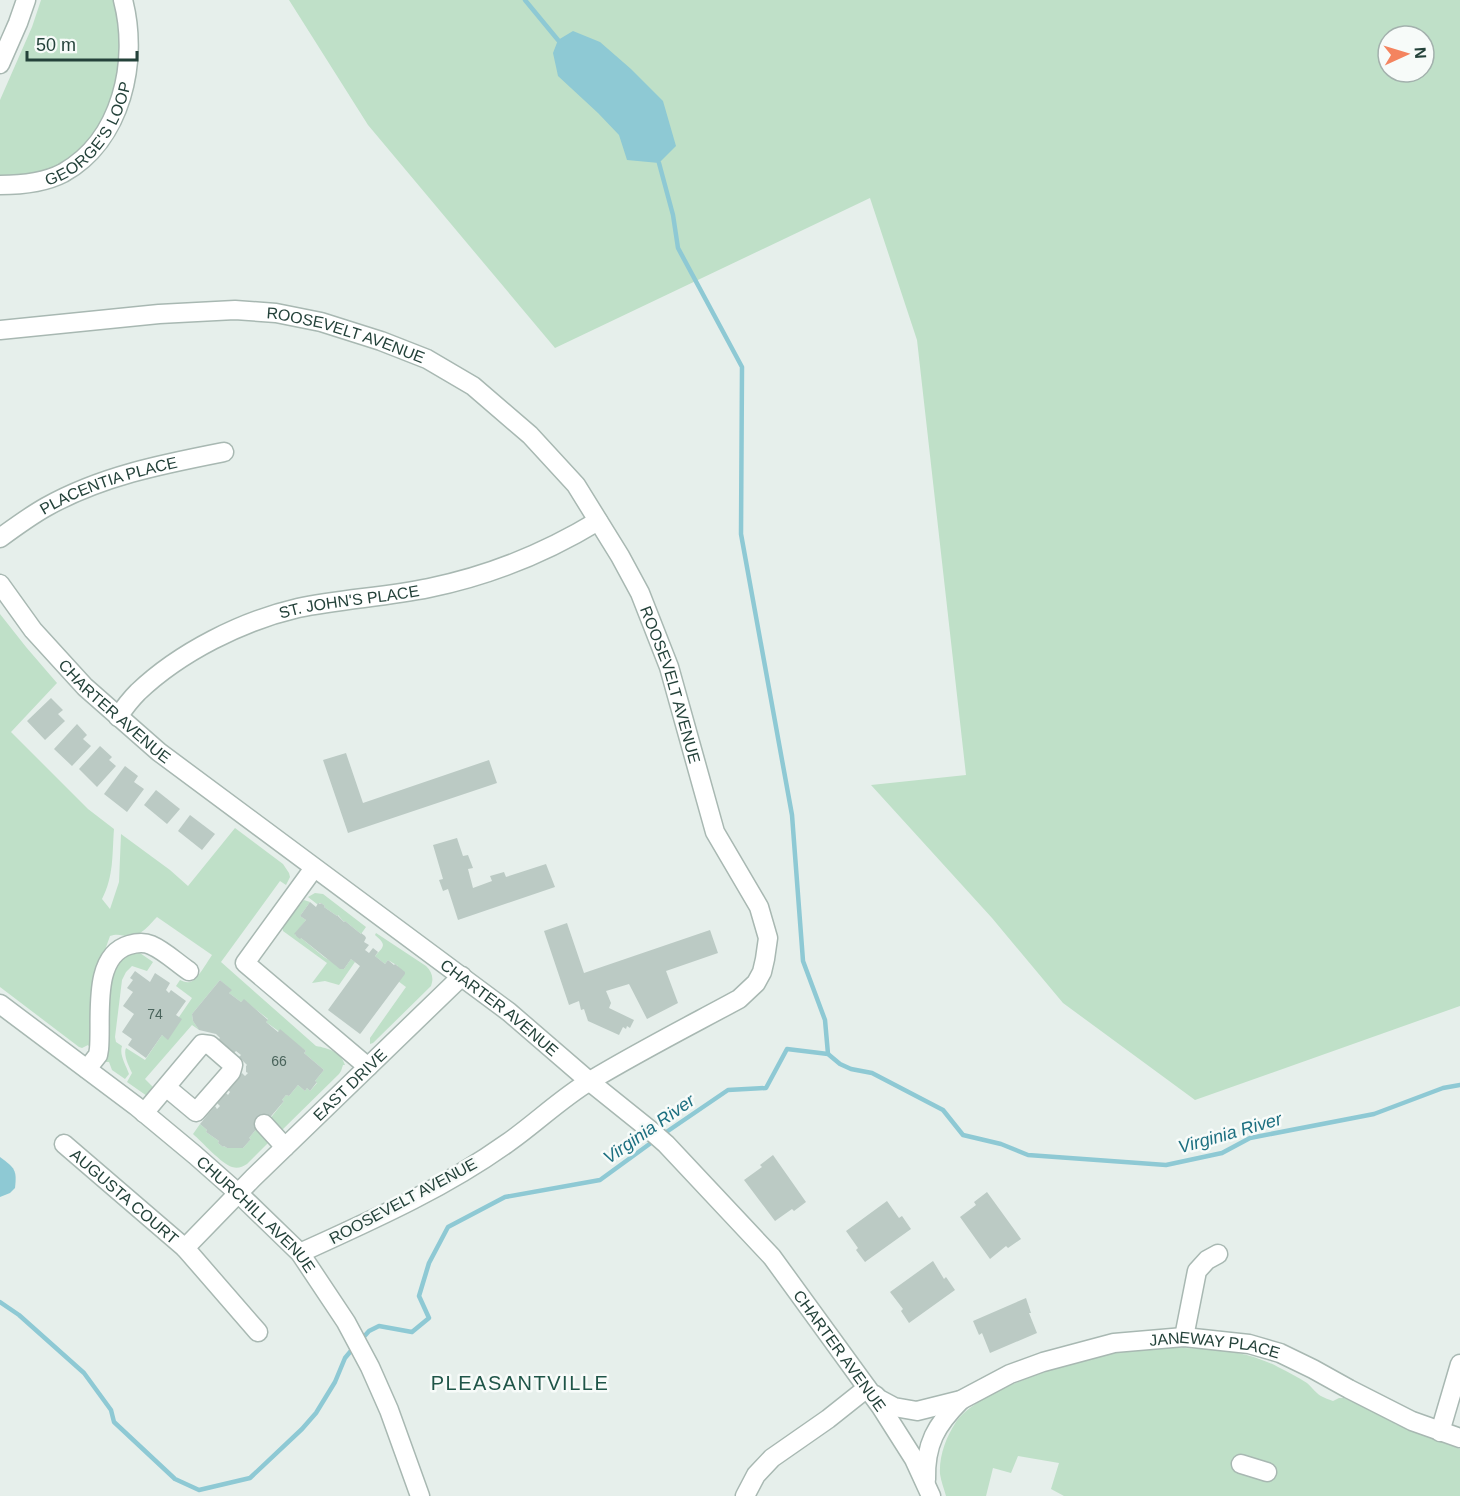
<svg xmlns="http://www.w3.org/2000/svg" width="1460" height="1496" font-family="Arial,sans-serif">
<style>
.green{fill:#bfe0c8;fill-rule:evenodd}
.water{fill:#8ec9d4}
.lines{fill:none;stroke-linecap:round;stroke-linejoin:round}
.stream{stroke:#8ec9d4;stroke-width:4.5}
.building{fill:#bbcac4}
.minor-casing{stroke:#a8b8b2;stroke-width:21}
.minor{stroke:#fff;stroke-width:18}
.labels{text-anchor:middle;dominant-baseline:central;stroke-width:5;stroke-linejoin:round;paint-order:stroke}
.number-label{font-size:14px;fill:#4a645c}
.street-label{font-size:16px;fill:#24423a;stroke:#f7fbf9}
.water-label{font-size:18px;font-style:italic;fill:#1c6f80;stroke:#f7fbf9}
.quarter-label{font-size:20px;letter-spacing:1.5px;fill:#1f5548;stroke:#f7fbf9}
</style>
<rect width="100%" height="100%" fill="#e6efeb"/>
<g class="green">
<polygon points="41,0 116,0 122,62 111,107 91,141 62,166 34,176 0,177 0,100 32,27"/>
<path d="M289,0H1460V1006L1195,1100L1063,1003L992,918L871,785L966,775L917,340L870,198L555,348L368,125ZM1388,36H1424V72H1388Z"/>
<path d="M0,614L26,647L57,683L11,732L88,809L114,829C112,855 114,876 102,899L110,909L119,882L121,834L170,870L188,886L235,828L283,864L289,873L290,877L286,885L280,881L221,962L316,1046C328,1048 341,1052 345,1065H343L341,1071L339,1074L280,1132L269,1120L284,1101L282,1100L286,1095L289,1096L298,1085L305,1091L307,1088L310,1091L317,1083L315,1081L324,1070L304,1053L306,1051L266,1022L268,1019L244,1000L241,1002L229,993L231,990L220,980L192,1014L193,1021L199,1030L192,1025L145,1079L154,1088L147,1096L127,1082L132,1073C129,1066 123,1055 126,1048L145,1060L162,1035L168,1039L179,1017L192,998L176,986L180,980C183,981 186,983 190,982C197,981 207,962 212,955L157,917C149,925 142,936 129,936C122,936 118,933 110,936L100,964L91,1049L88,1045L82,1048L79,1047L0,987Z"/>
<polygon points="315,893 323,894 366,927 361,934 345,921 344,922 338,915 337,916 324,907 325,906 321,903 317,904 308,897"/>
<polygon points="304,900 310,902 300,916 306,920 295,934 296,935 296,936 301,938 324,957 344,969 351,959 355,962 339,985 325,981 312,983 327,963 283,931 282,925 297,904 300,905"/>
<path d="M376,933L426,966C432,972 434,978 431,986L373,1043L370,1044V1038L406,987L398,981V966L388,960L385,964L375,956C384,946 387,945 375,935Z"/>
<path d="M137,951L153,962L147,971L132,966L126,972L122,980L115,1037L116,1042L122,1046C119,1055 126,1065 129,1074L125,1079L112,1070L109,1062H104C105,1038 105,973 124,957C127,954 132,953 137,951Z"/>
<path d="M200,1124L207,1130L206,1132L219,1141L218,1143L223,1147L224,1146L227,1148H243L251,1139L249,1138L259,1126L271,1140L247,1164C242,1167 238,1169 232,1167C222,1164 202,1142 193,1134Z"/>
<path d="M1150,1348C1194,1348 1238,1346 1278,1367C1288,1372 1298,1377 1307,1383C1311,1386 1313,1390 1317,1393C1321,1397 1328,1399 1333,1401L1339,1398H1344L1393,1421L1395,1424L1460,1449V1496H1064L1051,1489L1059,1463L1018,1456L1011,1473L993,1468L986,1496H946C944,1489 941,1481 940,1474C939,1456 946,1437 956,1422C977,1392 1051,1369 1086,1359C1107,1353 1128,1351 1150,1348Z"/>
</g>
<g class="water">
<polygon points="573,31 600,42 631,69 663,101 676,146 659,163 627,160 619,135 598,113 558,76 553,53 558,40"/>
<path d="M0,1157C15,1168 17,1170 15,1188L10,1193L0,1197Z"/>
</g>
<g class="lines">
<g class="stream">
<polyline points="525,0 558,40"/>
<polyline points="659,163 673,215 678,248 742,367 741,534 792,815 803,961 825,1020 828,1054"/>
<polyline points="662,1135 728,1090 766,1088 787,1049 828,1054 840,1064 851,1069 872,1073 943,1110 963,1135 1001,1144 1028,1155 1166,1165 1222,1153 1250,1138 1374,1114 1443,1088 1460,1085"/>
<polyline points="0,1302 19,1315 84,1373 111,1410 114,1422 175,1479 199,1490 250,1478 302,1429 316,1413 335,1382 345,1358 355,1346"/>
<polyline points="361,1340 369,1331 379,1326 412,1332 429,1318 419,1296 429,1263 448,1227 505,1197 600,1180 655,1140"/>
</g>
</g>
<g class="building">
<polygon points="51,698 63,710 58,714 65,721 45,740 27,721"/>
<polygon points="77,724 87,735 83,739 91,746 72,766 54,749"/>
<polygon points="100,746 112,757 109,760 116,766 97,787 79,769"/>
<polygon points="346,753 363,803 489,760 497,783 348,833 323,760"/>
<polygon points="125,766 138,776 134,782 144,789 127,812 104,794"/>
<polygon points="156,790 180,809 167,824 144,805"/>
<polygon points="190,815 215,834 202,850 178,831"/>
<polygon points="457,838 463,856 468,855 473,868 468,869 473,888 492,881 490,876 504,872 506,877 546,864 555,887 458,920 448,889 443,891 439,880 443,879 433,845"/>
<polygon points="310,902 316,907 318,903 320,904 321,903 325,906 324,907 337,916 337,915 344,922 345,921 361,934 361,933 365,936 366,938 364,942 369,945 365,950 369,953 373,948 378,952 375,956 385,964 388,960 394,965 395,964 405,972 405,974 361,1033 360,1034 328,1010 360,966 351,959 344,969 340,969 301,938 300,939 296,936 296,935 294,934 306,920 300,916"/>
<polygon points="567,923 584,973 710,930 718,953 666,971 678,1003 647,1019 629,984 606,991 611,1003 609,1008 634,1020 630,1028 627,1026 626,1029 623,1027 619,1035 588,1021 584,1009 581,1010 579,1001 569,1005 544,931"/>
<polygon points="135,971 150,982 155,973 170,983 166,990 169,993 171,990 186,1001 176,1015 182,1019 168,1040 162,1035 146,1058 128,1045 132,1039 122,1032 134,1014 123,1006 133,992 127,988 133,980 130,978"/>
<polygon points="220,980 232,990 229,993 241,1002 244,999 268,1020 266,1022 278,1032 280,1029 306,1051 304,1053 324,1070 315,1081 317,1082 310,1091 307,1088 305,1091 298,1085 289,1096 286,1095 282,1100 284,1101 261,1128 259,1126 249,1138 251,1139 243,1148 227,1148 224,1146 223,1147 218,1143 219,1141 206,1132 207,1130 200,1124 215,1106 217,1109 220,1106 217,1103 226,1093 228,1095 230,1092 228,1090 242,1073 245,1076 248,1073 246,1072 246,1066 247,1065 239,1057 241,1055 236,1051 233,1054 218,1040 220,1038 216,1034 199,1030 193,1021 192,1014"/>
<polygon points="773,1155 806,1202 794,1211 792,1209 775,1221 744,1180 762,1167 760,1165"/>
<polygon points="987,1192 1021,1239 1008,1248 1006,1246 990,1259 960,1217 976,1205 974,1202"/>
<polygon points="887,1201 899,1218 902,1216 911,1229 865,1262 856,1250 858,1248 846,1231"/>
<polygon points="933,1261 944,1279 946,1277 955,1290 909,1323 901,1311 903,1309 890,1292"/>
<polygon points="1026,1298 1031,1313 1029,1313 1037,1333 990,1353 982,1333 979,1335 973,1321"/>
</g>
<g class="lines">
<g class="minor-casing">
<g id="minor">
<polyline points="0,64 18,23 26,0"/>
<path id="s1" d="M0,185C21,185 44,183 63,173C122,140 139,61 123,0"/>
<path id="s2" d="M0,330L159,314L235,310L276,313L321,322L381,341L427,359L473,386L530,435L576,485L620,556L640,593L669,667L715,832L759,907L768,938L765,959L762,972L756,983L739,999C689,1026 638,1052 590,1081C560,1099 535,1124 506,1144C443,1189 370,1221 300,1253"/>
<path id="s3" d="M0,538C15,527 30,516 46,507C101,476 163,464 224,452"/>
<path id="s4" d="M0,584L33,630L85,687L159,752L509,1012L589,1081L650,1130L666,1144L772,1257L881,1407L914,1459L931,1496"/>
<path id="s5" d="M118,717C124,708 131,699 138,692C180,652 242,621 298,608C341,599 386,597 429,588C488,576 547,552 598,521"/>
<polyline points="314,868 245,963 368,1067"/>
<path id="s6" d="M0,1004L136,1106L195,1155L238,1193L300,1253L346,1322L370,1367L389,1410L420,1496"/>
<path d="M87,1069L98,1055L99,1049C102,1019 91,956 129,945C136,943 144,942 151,945C165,951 177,963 189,971"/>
<polyline points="144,1113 202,1044 210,1045 233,1065 231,1072 196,1112 166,1087"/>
<polyline points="264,1124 285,1147"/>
<path id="s7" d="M64,1144L185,1248L258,1332"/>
<path id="s8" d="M185,1248L253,1178L462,976"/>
<polyline points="1184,1337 1197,1271 1207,1260 1218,1254"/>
<path id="s9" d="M875,1395L879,1399L894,1407L917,1411L961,1400L1010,1374L1043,1362L1114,1343L1184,1337L1249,1344L1280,1353L1313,1369L1349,1389L1412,1421L1460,1438"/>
<polyline points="1440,1432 1460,1364"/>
<polyline points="1241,1464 1267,1472"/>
<path d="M926,1480C925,1444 936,1425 961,1400"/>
<polyline points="745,1496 756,1475 772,1458 828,1419 867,1388"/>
</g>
</g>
<use href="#minor" class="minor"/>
</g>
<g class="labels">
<g class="number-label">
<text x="155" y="1014">74</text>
<text x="279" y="1061">66</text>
</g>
<g class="street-label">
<text stroke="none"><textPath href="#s1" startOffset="112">GEORGE'S LOOP</textPath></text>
<text stroke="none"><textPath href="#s2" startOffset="350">ROOSEVELT AVENUE</textPath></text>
<text stroke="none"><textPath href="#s3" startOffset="122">PLACENTIA PLACE</textPath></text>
<text stroke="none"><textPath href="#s5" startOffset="266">ST. JOHN'S PLACE</textPath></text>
<text stroke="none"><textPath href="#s2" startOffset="854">ROOSEVELT AVENUE</textPath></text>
<text stroke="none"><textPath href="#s4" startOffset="172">CHARTER AVENUE</textPath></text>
<text stroke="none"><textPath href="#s4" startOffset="658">CHARTER AVENUE</textPath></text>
<text stroke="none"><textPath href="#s8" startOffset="232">EAST DRIVE</textPath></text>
<text stroke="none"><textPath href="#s7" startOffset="80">AUGUSTA COURT</textPath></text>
<text transform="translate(403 1201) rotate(-28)">ROOSEVELT AVENUE</text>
<text stroke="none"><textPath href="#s6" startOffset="332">CHURCHILL AVENUE</textPath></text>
<text stroke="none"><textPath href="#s9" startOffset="357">JANEWAY PLACE</textPath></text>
<text stroke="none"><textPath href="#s4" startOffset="1144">CHARTER AVENUE</textPath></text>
</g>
<g class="water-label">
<text transform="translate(649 1129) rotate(-35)">Virginia River</text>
<text transform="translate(1230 1133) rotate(-16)">Virginia River</text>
</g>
<g class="quarter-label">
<text x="520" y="1383">PLEASANTVILLE</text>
</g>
</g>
<g transform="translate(1406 54) rotate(86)"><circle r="28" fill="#f7fbf9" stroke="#a3b1ad" stroke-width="1.5"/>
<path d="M0-4.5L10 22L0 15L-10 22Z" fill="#f4845f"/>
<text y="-9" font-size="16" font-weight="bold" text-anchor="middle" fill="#24423a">N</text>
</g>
<path d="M27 51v9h110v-9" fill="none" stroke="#24423a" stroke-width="3"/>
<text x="36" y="51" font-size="18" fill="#24423a" stroke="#f7fbf9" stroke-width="4.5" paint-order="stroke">50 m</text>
</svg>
